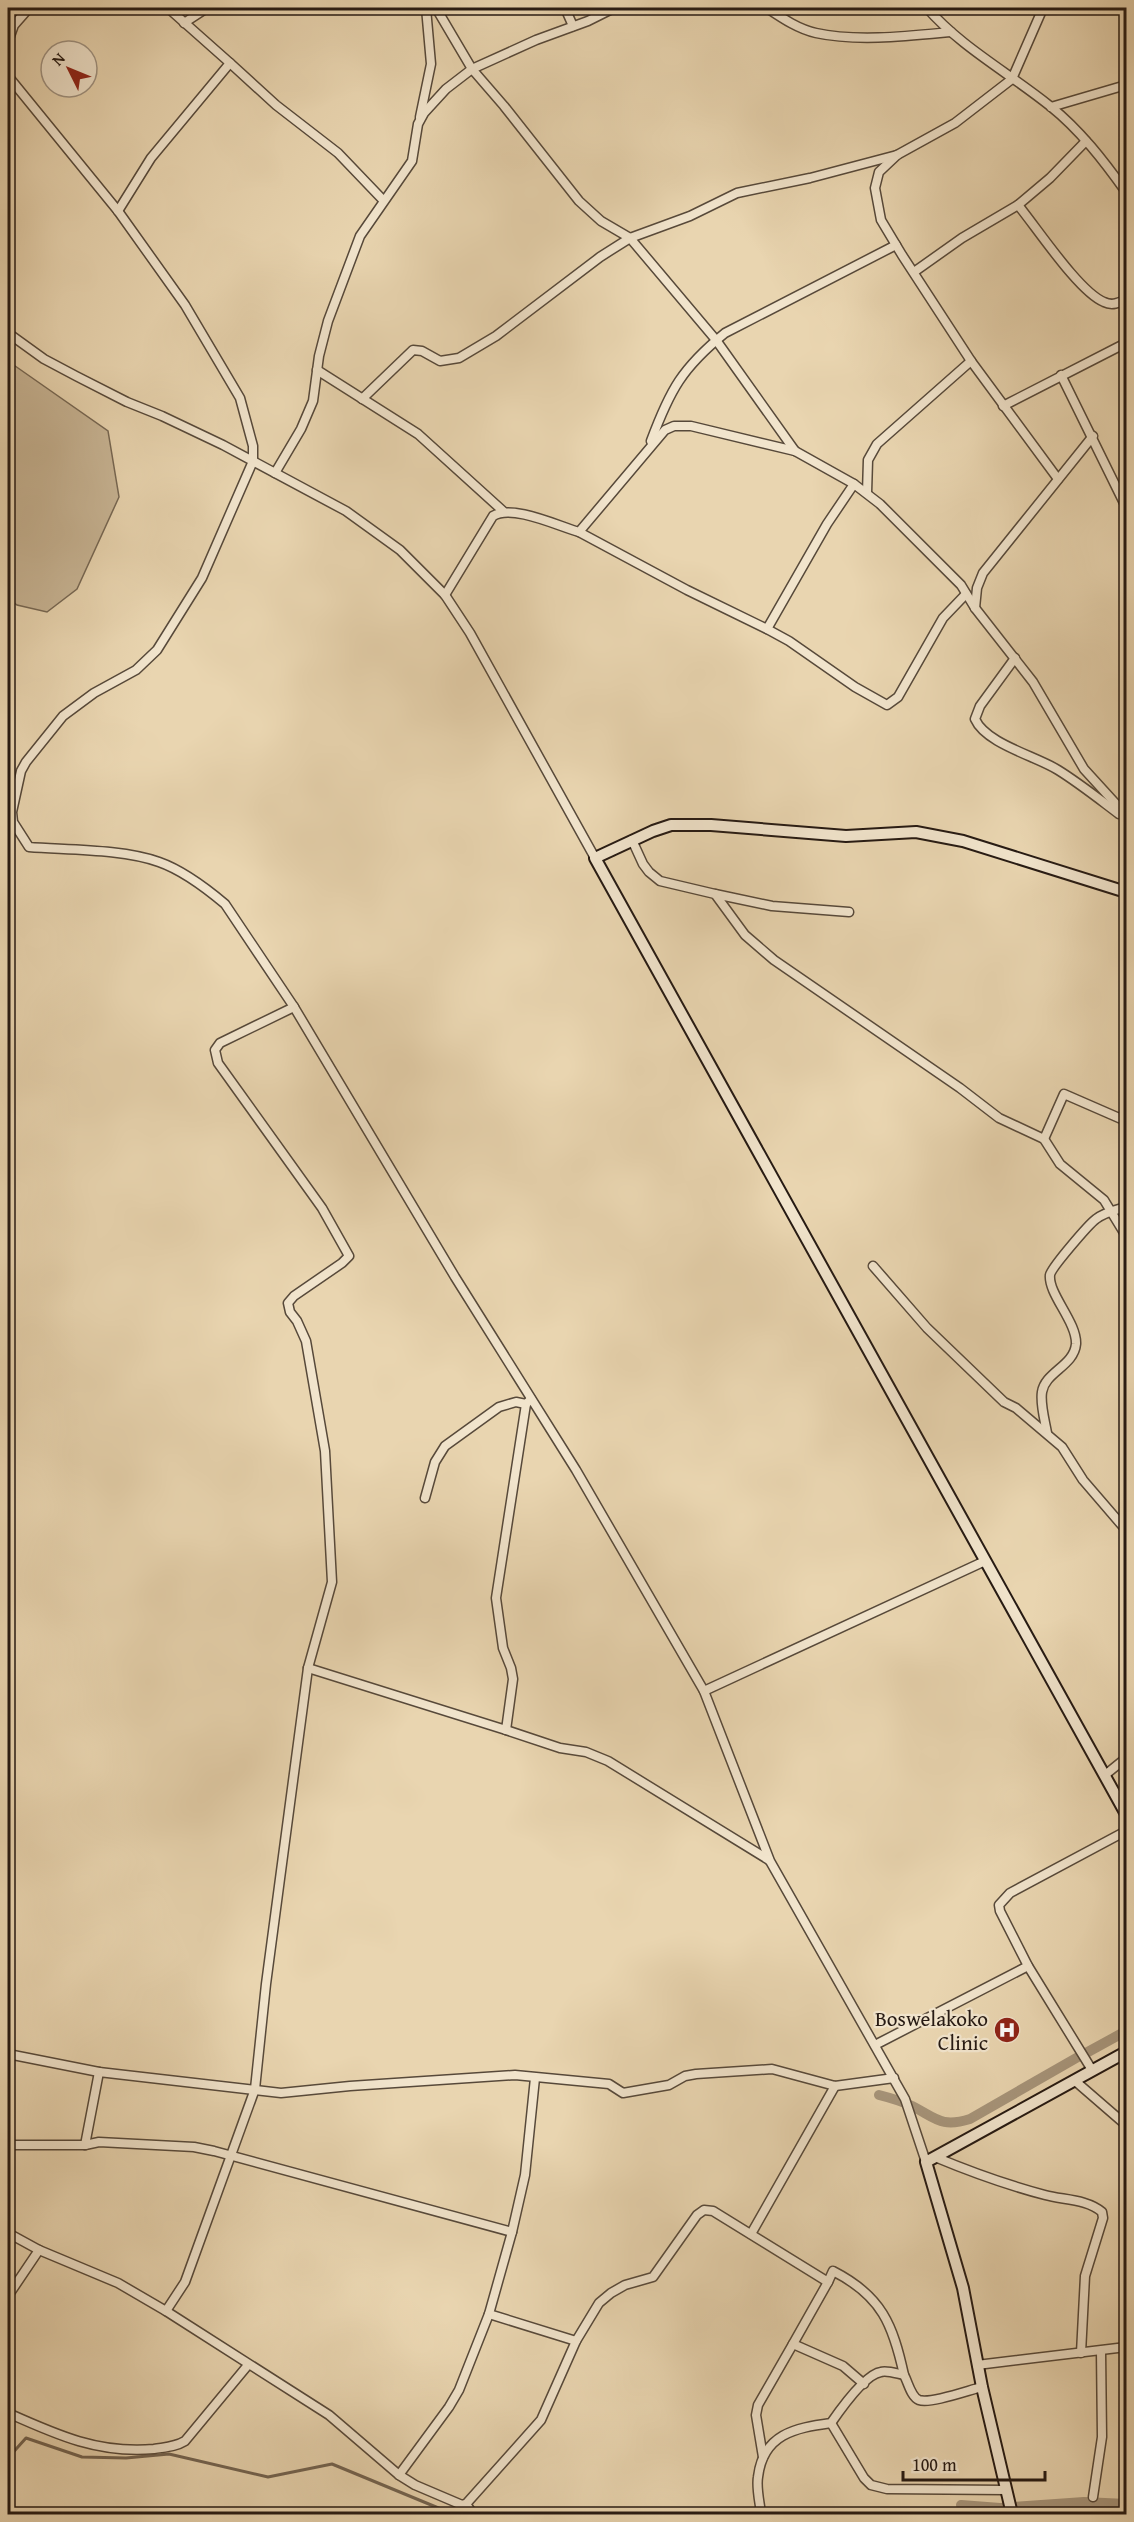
<svg xmlns="http://www.w3.org/2000/svg" width="1134" height="2522" font-family="'Gentium Book Plus',serif">
<style>
.green{fill:#c8b595;stroke:#776854;stroke-width:1.5}
.lines{fill:none;stroke-linecap:round;stroke-linejoin:round}
.stream{stroke:#736451;stroke-width:3}
.canal{stroke:#a7957b;stroke-width:10}
.street-casing{stroke:#57493a;stroke-width:11}
.secondary-casing{stroke:#261a13;stroke-width:14}
.street{stroke:#f1e4cc;stroke-width:8}
.secondary{stroke:#f1e4cc;stroke-width:10}
.labels{text-anchor:middle;dominant-baseline:central;stroke-width:4.5;stroke-linejoin:round;paint-order:stroke}
.poi-label{font-size:21px;fill:#261a13;stroke:#f1e4cc;text-anchor:end}
</style>
<rect width="100%" height="100%" fill="#e9d5b0"/>
<filter id="stains"><feTurbulence type="fractalNoise" baseFrequency=".00333" numOctaves="4"/><feColorMatrix values="0 0 0 0 .2 0 0 0 0 .09 0 0 0 0 .02 0 0 0 .5 -.17"/></filter>
<radialGradient id="worn" r=".72"><stop offset=".6" stop-color="#630" stop-opacity="0"/><stop offset="1" stop-color="#630" stop-opacity=".3"/></radialGradient>
<polygon class="green" points="8,361 108,431 119,497 77,589 47,612 17,605 8,598"/>
<g class="lines">
<polyline class="stream" points="8,2458 26,2438 82,2457 126,2458 169,2454 268,2477 332,2464 453,2514"/>
<g class="canal">
<polyline points="1086,2053 1126,2031"/>
<path d="M879,2095C891,2098 901,2101 912,2106C936,2118 941,2128 970,2119L1078,2057"/>
<polyline points="961,2505 1000,2508 1084,2502 1126,2504"/>
</g>
<g class="street-casing">
<g id="street">
<polyline points="565,8 573,26"/>
<polyline points="614,8 588,21 536,40 472,69 504,106 579,201 601,221 630,238 716,340 795,451"/>
<path d="M767,8C782,18 798,29 816,33C857,42 909,36 951,32"/>
<path d="M927,8C961,47 1009,73 1050,106C1080,130 1104,161 1126,192"/>
<polyline points="1043,8 1012,79 955,123 897,155 879,172 875,188 881,220 902,255 971,361 1058,479"/>
<polyline points="184,23 207,8"/>
<polyline points="8,42 14,25 29,8"/>
<polyline points="230,63 276,105 338,153 383,200"/>
<path d="M8,76L118,211L185,305L240,398L253,446V461L202,578L157,650L136,670L94,693L63,716L26,762L21,771L12,812L13,822L29,847C68,850 123,849 159,862C182,870 206,888 225,904L294,1007L455,1277L576,1470L704,1691L770,1861L905,2099L926,2162"/>
<polyline points="1051,107 1126,85"/>
<polyline points="420,117 431,64 426,8"/>
<path d="M1018,205C1037,228 1079,292 1104,302C1112,306 1119,303 1126,299"/>
<polyline points="118,211 151,158 230,63 168,8"/>
<polyline points="914,272 962,238 1018,205 1050,178 1086,141"/>
<polyline points="8,333 44,359 76,376 127,402 162,416 223,445 346,511 400,550 445,595 470,633 595,858"/>
<polyline points="317,370 418,434 503,511"/>
<polyline points="1061,375 1126,507"/>
<polyline points="362,399 413,350 422,351 440,361 459,358 496,336 600,257 630,238 690,216 737,193 810,178 897,155"/>
<polyline points="1003,406 1126,343"/>
<path d="M651,441C670,390 682,368 725,333L896,245"/>
<polyline points="275,473 301,429 313,401 319,356 328,321 360,236 412,161 418,124 424,113 446,89 472,69 436,8"/>
<polyline points="867,493 868,460 877,444 971,361"/>
<polyline points="579,532 687,590 767,629 827,524 854,484"/>
<path d="M445,595L493,516C512,504 558,526 579,532L665,430L674,426H691L795,451L854,484L880,504L961,585L975,608L1033,682L1084,769L1126,815"/>
<polyline points="975,608 977,588 983,573 1093,436"/>
<polyline points="767,629 789,641 855,687 887,705 898,697 943,618 966,594"/>
<path d="M1015,658L980,706L975,719C986,744 1036,756 1058,770C1079,783 1099,799 1119,814"/>
<polyline points="632,840 643,864 649,872 660,881 715,894 745,935 774,960 960,1088 999,1118 1044,1139 1060,1164 1104,1200 1126,1236"/>
<polyline points="715,894 772,906 849,912"/>
<polyline points="1044,1139 1064,1094 1126,1121"/>
<polyline points="873,1266 927,1328 1004,1402 1016,1408 1062,1447 1083,1480 1126,1530"/>
<path d="M1047,1433C1045,1421 1040,1404 1042,1392C1045,1372 1074,1366 1076,1344C1077,1322 1048,1294 1050,1275C1051,1268 1089,1224 1096,1219C1105,1212 1116,1210 1126,1207"/>
<polyline points="425,1498 435,1462 445,1446 499,1407 516,1402 526,1404"/>
<polyline points="308,1668 506,1730 513,1679 511,1668 503,1648 496,1598 526,1404 531,1399"/>
<polyline points="704,1691 985,1561"/>
<polyline points="506,1730 560,1748 586,1752 608,1761 769,1860"/>
<polyline points="1105,1775 1126,1758"/>
<polyline points="875,2045 1028,1966"/>
<polyline points="8,2054 99,2072"/>
<polyline points="1092,2070 1028,1966 1000,1911 999,1905 1010,1893 1126,1831"/>
<polyline points="1074,2080 1126,2125"/>
<polyline points="8,2145 85,2145 99,2142 194,2147 214,2151 512,2232"/>
<polyline points="85,2145 99,2072 281,2093 350,2086 515,2075 609,2084 623,2093 669,2085 685,2076 696,2074 772,2069 835,2086 894,2078"/>
<path d="M935,2157C971,2172 1007,2185 1045,2195C1063,2200 1087,2199 1102,2212L1103,2218L1085,2276L1081,2353"/>
<polyline points="8,2233 39,2250 118,2283 166,2311 329,2415 399,2475 415,2485 462,2505 466,2504 473,2514"/>
<polyline points="751,2234 835,2086"/>
<path d="M828,2282L833,2271C882,2296 893,2325 904,2375"/>
<polyline points="8,2296 39,2250"/>
<polyline points="166,2311 185,2282 255,2089 266,1984 308,1668 332,1582 325,1451 306,1341 297,1321 290,1312 288,1303 294,1296 342,1263 349,1256 322,1208 218,1063 215,1050 220,1043 294,1007"/>
<polyline points="576,2341 599,2303 611,2293 625,2285 653,2277 697,2215 704,2210 713,2211 828,2282 793,2344 843,2366 864,2384"/>
<polyline points="977,2365 1126,2347"/>
<path d="M8,2413C57,2435 99,2454 154,2449C166,2447 175,2447 185,2441L248,2365"/>
<polyline points="831,2423 864,2478 871,2485 887,2489 1006,2490"/>
<polyline points="763,2457 756,2415 758,2405 793,2344"/>
<polyline points="399,2475 449,2407 459,2390 489,2314"/>
<polyline points="1093,2497 1102,2437 1101,2351"/>
<polyline points="466,2504 541,2420 576,2341 489,2314 512,2232 525,2175 535,2078"/>
<polyline points="455,2514 462,2505"/>
<path d="M761,2514C760,2503 756,2488 758,2477C763,2434 795,2428 831,2423C840,2410 865,2374 881,2372C887,2370 898,2374 904,2375C908,2382 911,2397 919,2400C931,2404 969,2390 982,2387"/>
</g>
</g>
<g class="secondary-casing">
<g id="secondary">
<polyline points="1126,892 963,841 916,832 846,836 711,825 671,825 653,831 595,858 1126,1814"/>
<polyline points="1012,2514 982,2387 963,2288 926,2162 1126,2052"/>
</g>
</g>
<use href="#street" class="street"/>
<use href="#secondary" class="secondary"/>
</g>
<defs>
<g id="hospital-disc" transform="scale(1.35)"><circle r="9.5" fill="#8f2418" stroke="#f1e4cc"/><path d="M-5-5h3v3.5h4V-5h3V5h-3V1.5h-4V5h-3Z" fill="#fff"/></g>
</defs>
<g fill-rule="evenodd">
<use href="#hospital-disc" x="1007" y="2030"/>
</g>
<g class="labels">
<g class="poi-label">
<text x="988" y="2018">Boswelakoko<tspan x="988" dy="24">Clinic</tspan></text>
</g>
</g>
<rect width="1134" height="2522" fill="none" stroke="#e9d5b0" stroke-width="30"/>
<rect x="9" y="9" width="1116" height="2504" fill="none" stroke="#261a13" stroke-width="3"/>
<rect x="15" y="15" width="1104" height="2492" fill="none" stroke="#261a13" stroke-width="1.5"/>
<g transform="translate(69 69) rotate(313)"><circle r="28" fill="#f1e4cc" stroke="#a09382" stroke-width="1.5"/>
<path d="M0-4.5L10 22L0 15L-10 22Z" fill="#8f2418"/>
<text y="-9" font-size="16" font-weight="bold" text-anchor="middle" fill="#261a13">N</text>
</g>
<path d="M903 2471v9h142v-9" fill="none" stroke="#261a13" stroke-width="3"/>
<text x="912" y="2471" font-size="18" fill="#261a13" stroke="#f1e4cc" stroke-width="4.5" paint-order="stroke">100 m</text>
<rect width="100%" height="100%" filter="url(#stains)"/>
<rect width="100%" height="100%" fill="url(#worn)"/>
</svg>
